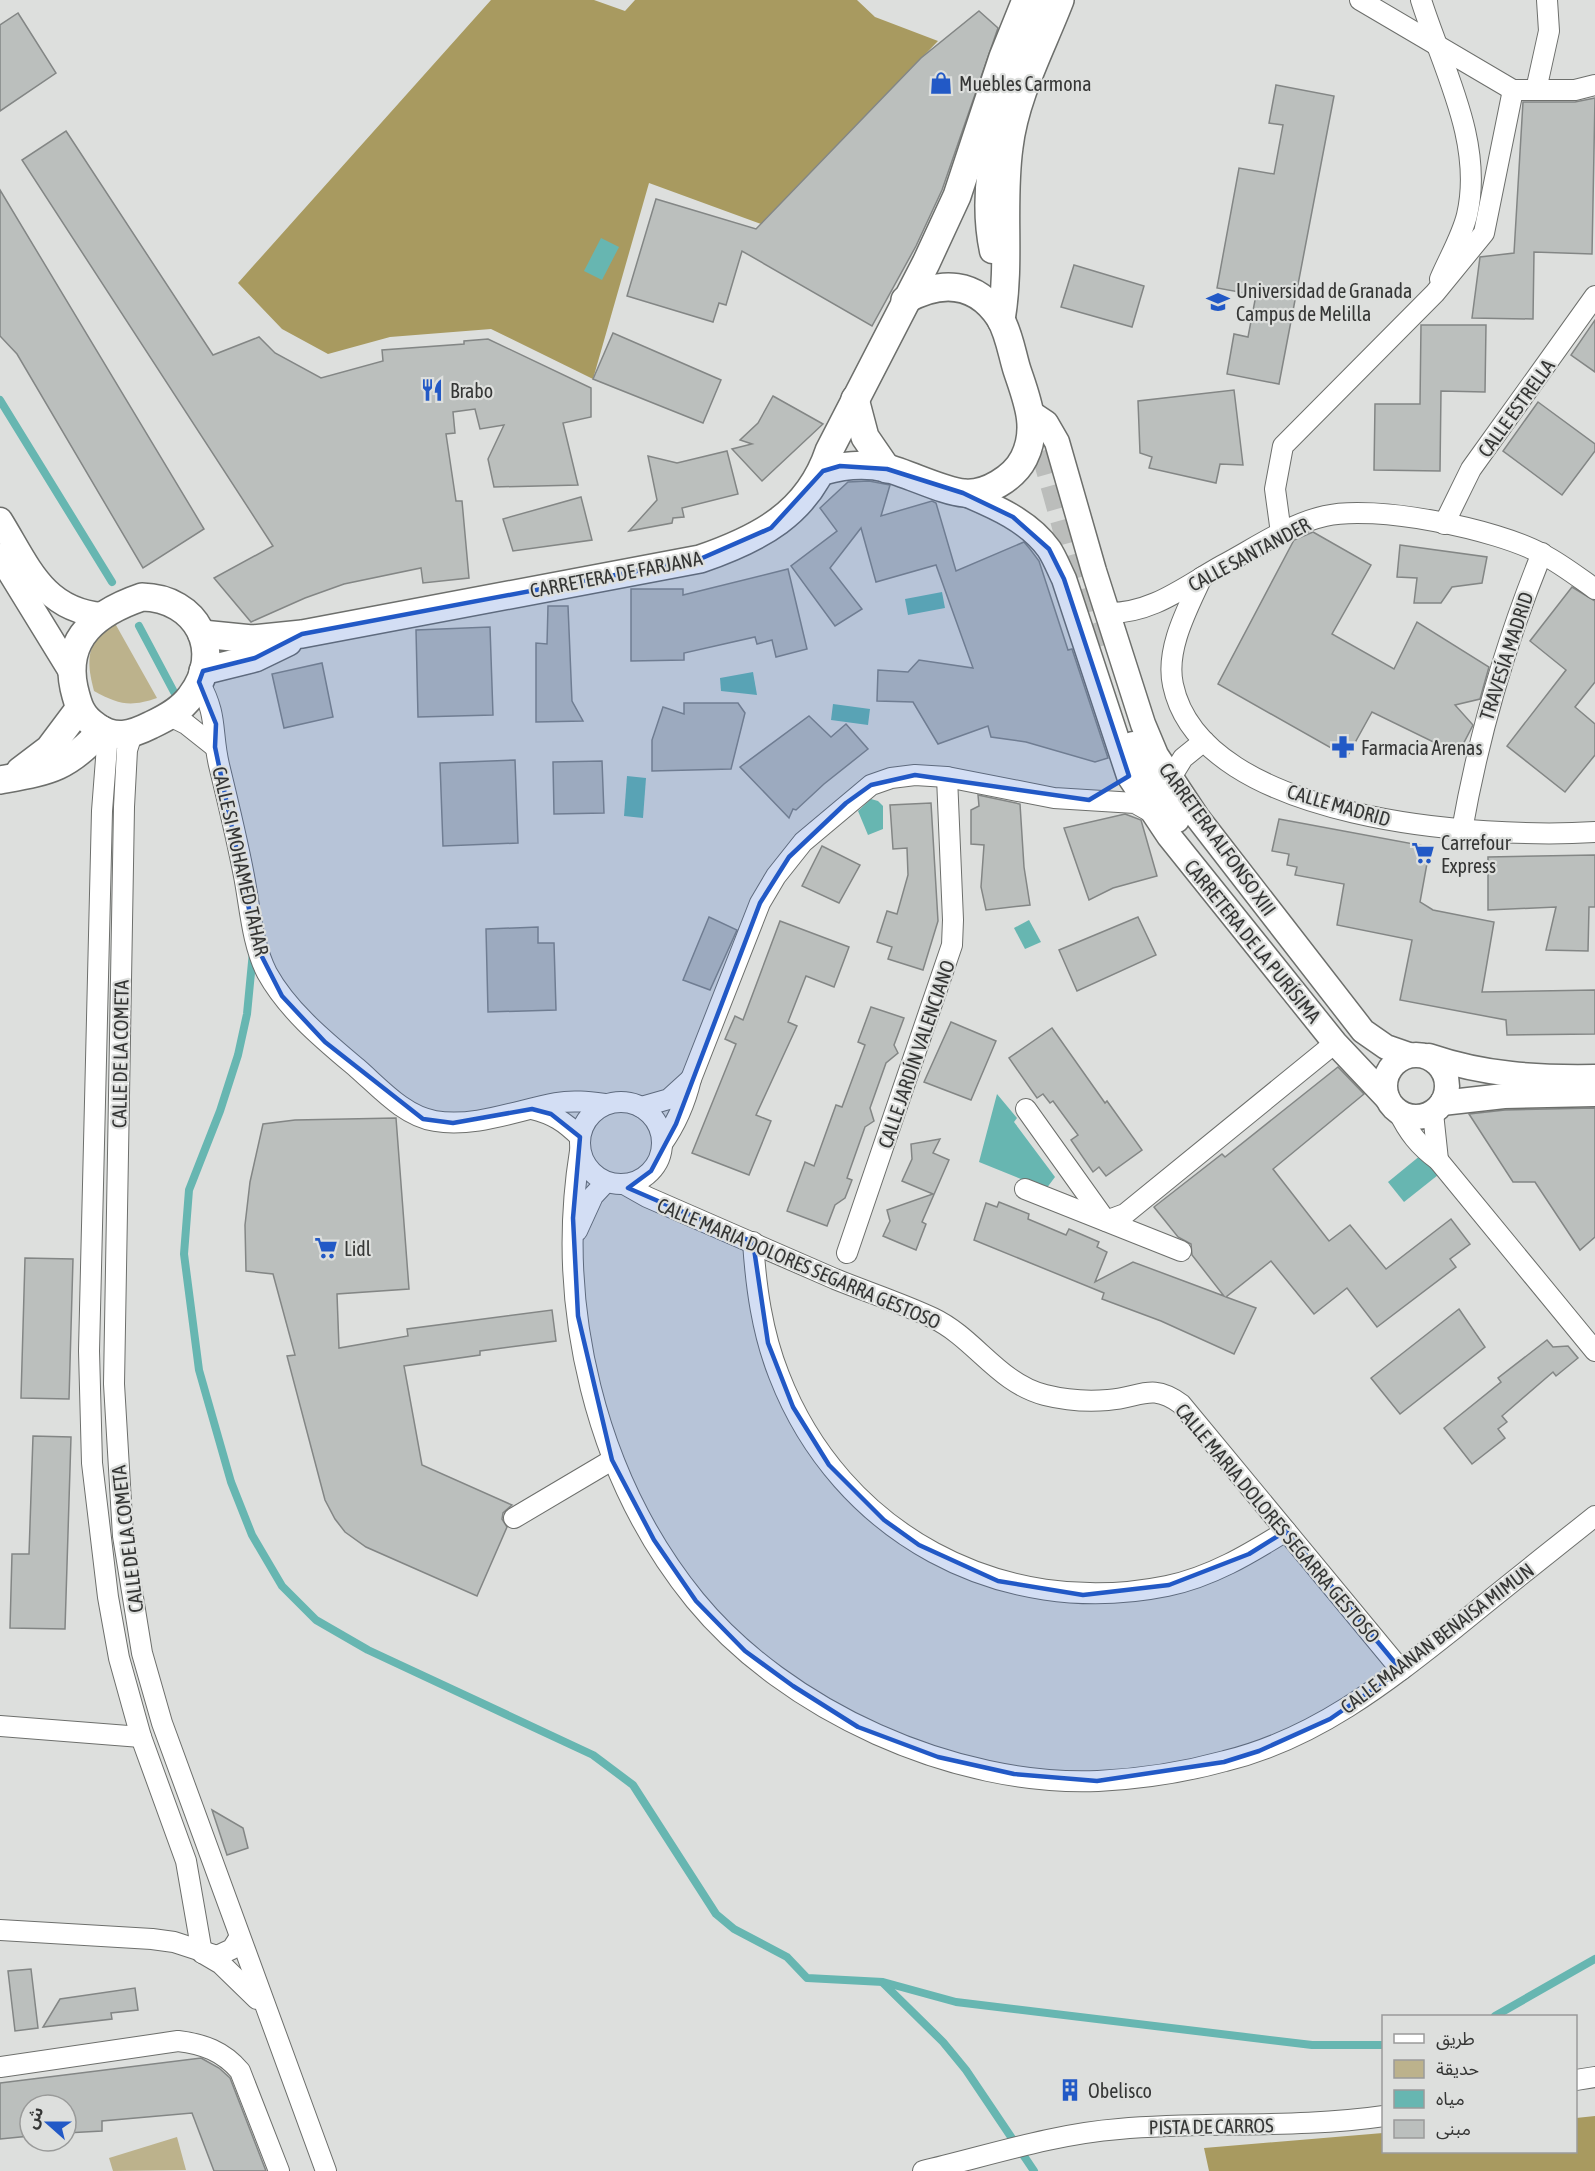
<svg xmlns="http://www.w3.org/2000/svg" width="1595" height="2171" font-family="'Asap Condensed','Noto Sans Arabic',sans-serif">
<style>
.green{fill:#bcb28c}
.forest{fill:#a89a60}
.water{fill:#67b6b1}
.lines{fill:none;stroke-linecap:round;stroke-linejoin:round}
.stream{stroke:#67b6b1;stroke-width:8}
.building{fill:#bbbfbd;stroke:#838685;stroke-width:1.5}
.tertiary-tunnel{stroke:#bbbdbb;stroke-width:24;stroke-dasharray:24 12;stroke-linecap:butt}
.minor-casing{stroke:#6d6f6c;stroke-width:22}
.tertiary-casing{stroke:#6d6f6c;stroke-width:27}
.secondary-casing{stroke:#6d6f6c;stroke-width:30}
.minor{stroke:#fff;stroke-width:20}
.tertiary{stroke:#fff;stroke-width:24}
.secondary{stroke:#fff;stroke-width:27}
.marked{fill:#2259c6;fill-opacity:0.2;stroke:#2259c6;stroke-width:4.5;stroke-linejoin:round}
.labels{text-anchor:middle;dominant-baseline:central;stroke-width:4.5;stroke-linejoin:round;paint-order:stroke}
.poi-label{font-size:20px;fill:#353635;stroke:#dddfdd;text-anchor:start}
.street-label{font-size:20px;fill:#353635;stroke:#dddfdd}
</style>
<rect width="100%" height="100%" fill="#dddfdd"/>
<g class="green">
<path d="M112,618L157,698C131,707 119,705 94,691C85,657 88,644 112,618Z"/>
<polygon points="177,2137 186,2170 113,2171 109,2158"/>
</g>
<g class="forest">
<polygon points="491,0 594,0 625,11 635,0 857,0 875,17 938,41 761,224 649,183 593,379 491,329 390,337 328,354 282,329 238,283"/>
<polygon points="1595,2116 1595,2171 1209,2171 1204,2148 1383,2133 1384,2152 1576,2152 1576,2118"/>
</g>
<g class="water">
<polygon points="601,238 619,247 602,280 584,271"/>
<polygon points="942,592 945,608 908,615 905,599"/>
<polygon points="753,672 757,695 721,691 720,678"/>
<polygon points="833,704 870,709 868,725 831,720"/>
<polygon points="627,776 646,778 643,818 624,816"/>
<polygon points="871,799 878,801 883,806 883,829 868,835 858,811"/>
<polygon points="1029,920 1041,942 1025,949 1014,928"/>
<polygon points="997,1094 1017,1118 1014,1122 1055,1177 1046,1189 979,1162"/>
<polygon points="1421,1155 1438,1175 1404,1202 1388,1182"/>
</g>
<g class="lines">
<g class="stream">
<polyline points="0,400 112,582"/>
<polyline points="139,626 174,692"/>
<polyline points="253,952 247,1014 238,1055 220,1111 189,1190 184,1254 199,1370 231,1482 252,1535 282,1586 316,1620 368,1650 593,1755 633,1785 716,1914 734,1929 787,1957 807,1978 883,1982 956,2002 1312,2045 1384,2045"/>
<polyline points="883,1983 943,2042 966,2070 1034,2171"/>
<polyline points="1495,2016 1595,1959"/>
</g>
</g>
<g class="building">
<polygon points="979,11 998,28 942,190 916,246 872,326 742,251 726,305 719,303 713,322 627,296 656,199 756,229 921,58"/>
<polygon points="18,13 56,73 0,111 0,25"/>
<polygon points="1276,85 1334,96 1279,384 1227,374 1234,334 1248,337 1256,295 1217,288 1239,168 1274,174 1283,125 1269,123"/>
<polygon points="1595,98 1592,254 1534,252 1533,319 1472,318 1480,257 1514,253 1523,102 1575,102"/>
<polygon points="66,131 213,355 259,337 275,353 321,378 383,361 382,350 464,344 464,341 488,339 591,388 591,417 563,423 578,485 494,487 488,459 504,425 480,429 475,409 453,412 455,433 446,434 456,501 462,501 469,578 423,583 421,568 344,584 305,598 251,622 214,578 273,546 22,160"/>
<polygon points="0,190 204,529 143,568 17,354 0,336"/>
<polygon points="1074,265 1144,286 1132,327 1061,307"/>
<polygon points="1595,320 1595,372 1571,355"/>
<polygon points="1421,325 1486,325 1485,392 1441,391 1440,471 1374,470 1375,404 1420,404"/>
<polygon points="613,333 721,380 703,423 593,379"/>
<polygon points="1234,390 1243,465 1220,464 1216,483 1149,468 1152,457 1140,453 1138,401"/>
<polygon points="773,396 823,424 762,481 732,449 752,444 740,440 758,423"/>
<polygon points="1538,402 1595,444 1595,451 1562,495 1503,451"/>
<polygon points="727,451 738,494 682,508 684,517 673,518 672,523 629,531 657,500 648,456 677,463"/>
<polygon points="869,481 890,485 881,516 932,501 936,503 956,571 1024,542 1030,549 1039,561 1068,650 1072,649 1108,758 1095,762 1026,742 991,737 988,726 938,744 913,702 877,701 878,670 908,672 919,660 973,668 936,565 876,582 861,528 830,568 862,609 835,626 791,566 837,531 820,508 848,482"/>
<polygon points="581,497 592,540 513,551 503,519"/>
<polygon points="1313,532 1371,565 1332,634 1394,669 1417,622 1489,667 1480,699 1455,705 1473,725 1458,754 1372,712 1347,757 1218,684 1294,540"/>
<polygon points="1400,545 1487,557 1482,583 1452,587 1441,603 1414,603 1417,578 1397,577"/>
<polygon points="788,569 807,649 776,657 772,640 757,644 755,637 684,653 684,660 631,661 631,589 683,589 683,595"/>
<polygon points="1572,587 1595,601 1595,682 1575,707 1595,724 1595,755 1565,792 1507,746 1566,670 1530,641"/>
<polygon points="548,606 568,606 572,701 583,721 536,722 536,643 547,644"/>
<polygon points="490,627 493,715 418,717 416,630"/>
<polygon points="322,663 333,717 284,728 272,674"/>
<polygon points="684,703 738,703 745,713 731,769 652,771 652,740 663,707 684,714"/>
<polygon points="809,716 831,737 846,724 868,749 824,784 796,810 793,809 789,818 740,767"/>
<polygon points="515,760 518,843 443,846 440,763"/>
<polygon points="602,761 604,813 554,814 553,762"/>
<polygon points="978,795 1020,804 1024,867 1030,905 986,910 981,887 984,845 971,844 971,810 979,806"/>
<polygon points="931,803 938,921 923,970 888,959 892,947 877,942 887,911 897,914 908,875 907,848 893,849 890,805"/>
<polygon points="1125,814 1141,820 1157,876 1113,888 1089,900 1064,828"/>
<polygon points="1279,819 1430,847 1420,902 1433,910 1494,922 1482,992 1595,990 1595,1034 1507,1035 1506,1020 1400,1000 1412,940 1337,925 1344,884 1295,875 1297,867 1287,865 1289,854 1272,851"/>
<polygon points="822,846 860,865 839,903 802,886"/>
<polygon points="1595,855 1595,907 1589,907 1588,951 1546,950 1556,907 1488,910 1488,857"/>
<polygon points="709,917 737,930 710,990 683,980"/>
<polygon points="1138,917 1156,955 1077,991 1059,950"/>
<polygon points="780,921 849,947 834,987 806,976 788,1022 797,1026 756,1115 771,1121 749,1175 692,1153 736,1044 725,1039 735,1016 743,1020"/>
<polygon points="538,927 538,943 554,943 556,1010 488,1012 486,929"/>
<polygon points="871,1007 904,1018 894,1045 898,1053 886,1063 870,1108 874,1121 865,1127 847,1178 852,1180 845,1198 835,1205 827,1226 787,1211 805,1162 814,1166 836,1105 842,1107 865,1045 858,1042"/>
<polygon points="951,1022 996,1041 971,1100 924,1082"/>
<polygon points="1052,1028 1105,1103 1107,1101 1142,1150 1106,1176 1099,1167 1093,1172 1071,1140 1078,1135 1053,1101 1050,1103 1043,1094 1037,1098 1009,1058"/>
<polygon points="1338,1067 1364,1094 1273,1169 1329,1241 1350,1225 1386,1269 1451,1219 1470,1244 1450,1259 1456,1267 1377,1327 1347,1288 1314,1314 1271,1261 1226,1297 1256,1308 1234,1354 1161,1321 1102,1299 1104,1293 974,1240 986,1203 997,1207 999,1202 1029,1214 1028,1219 1066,1235 1069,1229 1099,1242 1097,1247 1107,1252 1095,1282 1133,1262 1224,1296 1192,1255 1191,1244 1178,1237 1154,1207 1222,1154 1225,1157"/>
<polygon points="1595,1108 1595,1237 1580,1250 1535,1182 1513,1182 1469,1114 1505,1110"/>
<polygon points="396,1118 409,1289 337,1294 339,1348 408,1336 407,1329 552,1310 556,1341 480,1351 480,1355 404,1366 422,1465 512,1505 503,1513 502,1519 507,1527 477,1596 366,1547 345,1532 335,1519 325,1500 287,1356 295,1355 273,1274 246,1271 245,1225 250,1182 263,1124 295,1120"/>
<polygon points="940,1139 933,1153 949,1160 922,1222 926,1224 916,1250 883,1236 890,1221 887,1210 933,1194 902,1181 912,1159 911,1144"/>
<polygon points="25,1258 73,1259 69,1399 21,1398"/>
<polygon points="1459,1309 1485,1347 1400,1414 1371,1378"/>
<polygon points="1547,1340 1553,1347 1568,1346 1578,1358 1556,1376 1553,1372 1502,1416 1507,1422 1498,1429 1505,1438 1472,1464 1444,1428 1501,1382 1498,1378"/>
<polygon points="33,1436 71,1437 65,1629 10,1628 12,1554 29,1554"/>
<polygon points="212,1810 243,1828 248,1848 227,1855"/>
<polygon points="31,1969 38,2028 15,2031 8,1971"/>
<polygon points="135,1988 138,2010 111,2013 112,2019 43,2027 60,1999"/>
<polygon points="201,2058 219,2068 230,2078 266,2171 214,2171 192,2113 102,2121 102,2131 66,2133 66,2105 30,2105 30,2136 0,2139 0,2083"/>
</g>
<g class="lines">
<polyline class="tertiary-tunnel" points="1033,416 1099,652"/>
<g class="minor-casing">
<g id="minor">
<polyline points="1360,0 1513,90 1575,90 1595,85"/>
<path d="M1421,0C1442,67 1484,142 1467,215C1462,236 1449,258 1440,279"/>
<polyline points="1536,90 1549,31 1547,0"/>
<polyline points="1444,524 1471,469 1595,296"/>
<polyline points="1281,533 1275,489 1283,446 1435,293 1484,233 1513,90"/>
<path d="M1202,577C1188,608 1165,649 1173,685C1202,822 1484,839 1595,832"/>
<path d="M1107,613C1152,614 1185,586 1223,565C1255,548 1289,524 1325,516C1374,504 1497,529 1542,554C1560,563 1578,577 1595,589"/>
<path d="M199,682C218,716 211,730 219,765C228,802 237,839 244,876C250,907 252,944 267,973C288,1011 325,1041 357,1068C380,1088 404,1116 435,1121C474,1128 518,1110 556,1103C573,1100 589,1102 606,1104"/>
<polyline points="170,716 186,724 215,747"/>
<polyline points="108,733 102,811 89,1351 92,1463 108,1597 119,1658 141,1737 186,1861 202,1953"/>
<polyline points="132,734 127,750 124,807 114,1384 123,1536 142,1653 162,1723 326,2171"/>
<polyline points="1170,779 1183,758 1204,741"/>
<path d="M1462,830C1479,734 1505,644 1542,553"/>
<circle cx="621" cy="1143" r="41"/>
<polyline points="641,1107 669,1099 691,1079"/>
<path d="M532,1109C553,1114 565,1122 580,1137"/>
<polyline points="1026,1109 1106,1221 1125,1214 1335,1043"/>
<path d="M1398,1111C1408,1132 1419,1146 1438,1160L1595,1351"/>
<polyline points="1433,1113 1438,1160"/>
<path d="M662,1144C677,1123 685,1104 691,1079L760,903L776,876L803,842L871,785L891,778L915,775L947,777L1054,798L1135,803L1151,812"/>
<path d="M580,1151C555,1306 595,1477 695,1600C786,1711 955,1787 1098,1781C1139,1779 1185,1772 1225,1761C1316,1739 1387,1682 1459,1625C1504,1588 1550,1552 1595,1516"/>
<path d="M624,1184L647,1197C710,1224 772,1252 835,1279C867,1292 901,1303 933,1318C975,1338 998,1383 1045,1395C1065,1400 1086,1402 1108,1400C1140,1398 1151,1382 1181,1404L1401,1670"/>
<polyline points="1025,1189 1181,1251"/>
<polyline points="577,1231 593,1196 606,1182"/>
<path d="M753,1242C756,1287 762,1332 779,1375C840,1533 1001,1620 1167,1586C1211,1577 1249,1554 1286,1531"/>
<polyline points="847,1253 952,945 953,920 947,777"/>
<polyline points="514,1518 612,1460"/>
<polyline points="0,1726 141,1737"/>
<polyline points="0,1930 152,1939 174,1942 217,1956 232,1949 239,1938"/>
<polyline points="204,1954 221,1964 257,1999"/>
<path d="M0,2067L178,2041C203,2044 223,2051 240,2071L279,2171"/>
<polyline points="1576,2080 1595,2077"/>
<path d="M923,2171C987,2156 1053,2134 1119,2129C1208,2121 1296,2129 1384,2116"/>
</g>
</g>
<g class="tertiary-casing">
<g id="tertiary">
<path d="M992,251C974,166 1012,78 1043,0"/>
<polyline points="1031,413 1046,423 1057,442 1094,571 1143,724 1156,755 1197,817 1363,1031 1386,1047 1409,1055"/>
<path d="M963,493C994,506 1029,521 1049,549C1055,558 1059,569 1064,579L1129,776L1169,836L1335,1043L1387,1098"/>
<path d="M0,520C28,565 43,610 102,615"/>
<polyline points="0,556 70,670"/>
<polyline points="1133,744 1177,820"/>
<circle cx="1416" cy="1086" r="31"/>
<path d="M1429,1056C1485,1075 1537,1078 1595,1077"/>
<polyline points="1442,1103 1504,1096 1595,1094"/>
</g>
</g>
<g class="secondary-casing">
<g id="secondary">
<path d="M1001,320C1011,262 1001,204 1009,147C1015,96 1042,47 1060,0"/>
<polyline points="855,399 865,437 887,469"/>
<path d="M823,471C844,465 864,463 886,468C907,473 945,492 964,493C986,495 1014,478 1024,458C1039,428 1027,400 1017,370C1012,354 1009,333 1000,318C976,281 941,280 905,300"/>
<path d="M142,597C197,598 225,651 191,696C181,710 166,718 151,725C131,735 115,740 96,726C81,716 78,705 74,688C63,637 98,612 142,597Z"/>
<path d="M202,634L252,639L302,634L700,559C758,539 808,514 829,451L926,263L957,196L1003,57L1026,0"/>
<polyline points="203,671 255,658 288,642"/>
<polyline points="20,771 49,749 79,709"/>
<path d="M0,780C49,771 67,769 102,730"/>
</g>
</g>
<use href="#minor" class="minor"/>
<use href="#tertiary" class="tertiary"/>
<use href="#secondary" class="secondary"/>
</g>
<path class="marked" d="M840,466L887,469L963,493L1013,517L1049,549L1064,579L1129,776L1089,800L915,775L871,785L846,803L789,857L760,903L676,1124L651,1171L628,1188L753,1242L768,1343L793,1407L829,1465L884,1520L919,1545L998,1581L1083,1595L1169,1585L1249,1554L1286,1531L1401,1670L1330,1719L1259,1751L1224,1762L1097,1781L1014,1774L938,1757L858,1727L793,1686L745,1651L696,1601L654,1540L612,1460L578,1316L573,1218L580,1137L551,1114L532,1109L453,1123L423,1119L325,1042L282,996L257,947L215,747L216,724L199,682L203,671L255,658L302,634L700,559L771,528L823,471Z"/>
<defs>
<g id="shop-bare" transform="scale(1.8)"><path d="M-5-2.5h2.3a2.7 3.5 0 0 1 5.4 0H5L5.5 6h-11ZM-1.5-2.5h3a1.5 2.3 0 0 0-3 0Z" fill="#2259c6" stroke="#dddfdd" stroke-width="2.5" paint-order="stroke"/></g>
<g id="university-bare" transform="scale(1.8)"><path d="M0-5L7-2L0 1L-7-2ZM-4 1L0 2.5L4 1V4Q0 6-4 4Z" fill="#2259c6" stroke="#dddfdd" stroke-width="2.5" paint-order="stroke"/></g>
<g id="restaurant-bare" transform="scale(1.8)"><path d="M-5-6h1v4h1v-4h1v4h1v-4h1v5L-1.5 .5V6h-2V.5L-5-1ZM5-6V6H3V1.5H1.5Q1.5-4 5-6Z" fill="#2259c6" stroke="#dddfdd" stroke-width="2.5" paint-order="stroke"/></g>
<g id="pharmacy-bare" transform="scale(1.8)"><path d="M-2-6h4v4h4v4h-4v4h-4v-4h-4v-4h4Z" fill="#2259c6" stroke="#dddfdd" stroke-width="2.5" paint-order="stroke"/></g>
<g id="supermarket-bare" transform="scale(1.8)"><path d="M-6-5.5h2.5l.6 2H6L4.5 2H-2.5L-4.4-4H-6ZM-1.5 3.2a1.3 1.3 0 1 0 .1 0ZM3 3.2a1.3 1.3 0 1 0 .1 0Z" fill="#2259c6" stroke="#dddfdd" stroke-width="2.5" paint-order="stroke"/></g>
<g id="building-bare" transform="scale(1.8)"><path d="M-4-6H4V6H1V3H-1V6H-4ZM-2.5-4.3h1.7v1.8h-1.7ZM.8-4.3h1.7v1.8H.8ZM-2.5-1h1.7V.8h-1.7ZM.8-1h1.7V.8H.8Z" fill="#2259c6" stroke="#dddfdd" stroke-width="2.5" paint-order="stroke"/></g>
</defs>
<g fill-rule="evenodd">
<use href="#shop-bare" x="941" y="83"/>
<use href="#university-bare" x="1218" y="302"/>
<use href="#restaurant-bare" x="432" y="390"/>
<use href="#pharmacy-bare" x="1343" y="747"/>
<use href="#supermarket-bare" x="1423" y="853"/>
<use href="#supermarket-bare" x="326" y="1248"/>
<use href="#building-bare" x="1070" y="2090"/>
</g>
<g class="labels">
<g class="poi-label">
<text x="959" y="83">Muebles Carmona</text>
<text x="1236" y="290">Universidad de Granada<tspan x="1236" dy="23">Campus de Melilla</tspan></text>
<text x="450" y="390">Brabo</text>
<text x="1361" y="747">Farmacia Arenas</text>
<text x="1441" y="842">Carrefour<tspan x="1441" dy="23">Express</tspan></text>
<text x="344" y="1248">Lidl</text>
<text x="1088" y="2090">Obelisco</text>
</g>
<g class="street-label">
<text transform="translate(1516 408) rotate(-54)">CALLE ESTRELLA</text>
<text transform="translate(1249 554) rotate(-28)">CALLE SANTANDER</text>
<text transform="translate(616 574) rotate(-11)">CARRETERA DE FARJANA</text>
<text transform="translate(1506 656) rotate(-72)">TRAVESÍA MADRID</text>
<text transform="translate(1339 805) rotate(16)">CALLE MADRID</text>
<text transform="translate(1218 839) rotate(54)">CARRETERA ALFONSO XIII</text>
<text transform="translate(241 861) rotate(77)">CALLE SI MOHAMED TAHAR</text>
<text transform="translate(1253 941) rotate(51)">CARRETERA DE LA PURÍSIMA</text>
<text transform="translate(120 1054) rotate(-89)">CALLE DE LA COMETA</text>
<text transform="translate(916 1054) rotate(-71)">CALLE JARDÍN VALENCIANO</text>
<text transform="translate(799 1263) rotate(23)">CALLE MARIA DOLORES SEGARRA GESTOSO</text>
<text transform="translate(1278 1523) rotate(50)">CALLE MARIA DOLORES SEGARRA GESTOSO</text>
<text transform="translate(127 1539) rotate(-97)">CALLE DE LA COMETA</text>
<text transform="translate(1437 1638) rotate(-37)">CALLE MAANAN BENAISA MIMUN</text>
<text transform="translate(1211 2126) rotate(-1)">PISTA DE CARROS</text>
</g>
</g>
<rect x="1382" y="2015" width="195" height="138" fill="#dddfdd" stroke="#9a9b9a" stroke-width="1.5"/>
<rect x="1394" y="2034" width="30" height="9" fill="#ffffff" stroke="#9a9b9a" stroke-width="1.5"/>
<text x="1436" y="2045" font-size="18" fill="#353635">طريق</text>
<rect x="1394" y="2060" width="30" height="18" fill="#bcb28c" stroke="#9a9b9a" stroke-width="1.5"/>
<text x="1436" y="2075" font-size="18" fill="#353635">حديقة</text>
<rect x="1394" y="2090" width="30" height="18" fill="#67b6b1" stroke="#9a9b9a" stroke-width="1.5"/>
<text x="1436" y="2105" font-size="18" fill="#353635">مياه</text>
<rect x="1394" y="2120" width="30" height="18" fill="#bbbfbd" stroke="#9a9b9a" stroke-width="1.5"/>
<text x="1436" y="2135" font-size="18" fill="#353635">مبنى</text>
<g transform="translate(48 2123) rotate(291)"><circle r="28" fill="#dddfdd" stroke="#9a9b9a" stroke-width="1.5"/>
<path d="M0-4.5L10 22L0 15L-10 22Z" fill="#2259c6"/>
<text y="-9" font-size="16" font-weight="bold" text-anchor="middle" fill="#353635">ش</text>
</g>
</svg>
